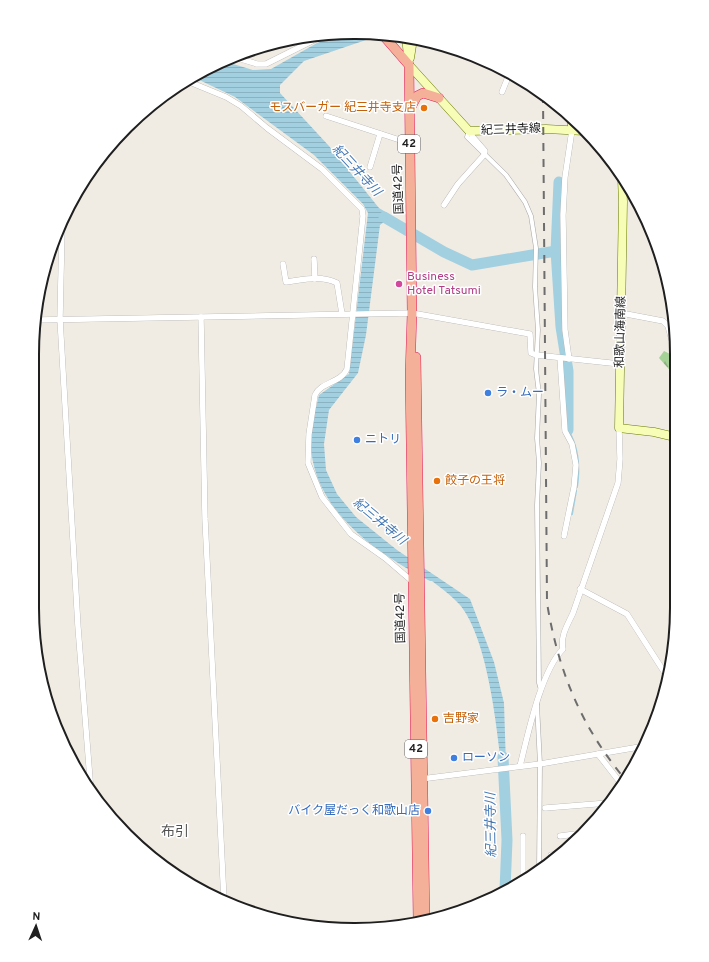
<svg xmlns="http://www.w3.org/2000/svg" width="709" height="962" font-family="Overpass,'Noto Sans JP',sans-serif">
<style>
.forest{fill:url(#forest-firs)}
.water{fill:url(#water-rules)}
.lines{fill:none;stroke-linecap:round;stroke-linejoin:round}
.stream{stroke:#a2d0e0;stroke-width:2}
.river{stroke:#a2d0e0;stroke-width:11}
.pedestrian-casing{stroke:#a6a6a6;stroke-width:5}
.minor-casing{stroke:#a6a6a6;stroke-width:6}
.secondary-casing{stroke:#6a7b00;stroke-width:9}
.trunk-casing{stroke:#e41b5a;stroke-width:10}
.pedestrian{stroke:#fff;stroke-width:4}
.minor{stroke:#fff;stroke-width:5.5}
.secondary{stroke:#f7fdb6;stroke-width:8}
.trunk{stroke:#f5b099;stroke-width:9}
.rail{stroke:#6d6d6d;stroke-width:2;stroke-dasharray:8 8;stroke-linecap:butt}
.food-dot{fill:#e8710a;stroke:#fff;stroke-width:1.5}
.hotel-dot{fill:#d1479c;stroke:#fff;stroke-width:1.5}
.shop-dot{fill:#3f7fe0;stroke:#fff;stroke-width:1.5}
.labels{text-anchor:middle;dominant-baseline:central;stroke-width:3;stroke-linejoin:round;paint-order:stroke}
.shield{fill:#fff;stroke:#626262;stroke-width:1}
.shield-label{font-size:11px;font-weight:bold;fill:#1f1f1f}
.food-label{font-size:12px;fill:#c56008;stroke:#fff;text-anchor:start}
.street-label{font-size:12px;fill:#1f1f1f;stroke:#fff}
.hotel-label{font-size:12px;fill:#b23c85;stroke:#fff;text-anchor:start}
.shop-label{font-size:12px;fill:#366cbe;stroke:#fff;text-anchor:start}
.water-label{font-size:13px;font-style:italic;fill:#4679b4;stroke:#fff}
.quarter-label{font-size:14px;fill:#525252;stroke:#fff}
.rim{fill:none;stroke:#1f1f1f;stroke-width:2}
</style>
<defs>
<pattern id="forest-firs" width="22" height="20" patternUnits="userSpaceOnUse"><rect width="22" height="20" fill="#a6d197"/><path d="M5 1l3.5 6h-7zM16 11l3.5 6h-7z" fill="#8eb382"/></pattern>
<pattern id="water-rules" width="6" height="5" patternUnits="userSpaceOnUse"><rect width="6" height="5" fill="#a2d0e0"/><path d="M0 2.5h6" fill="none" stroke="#8bb2c0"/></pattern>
</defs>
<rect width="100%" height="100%" fill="#f0ece4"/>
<polygon class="forest" points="664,351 674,356 675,376 659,358"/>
<path class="water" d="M346,33L372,34L366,40L304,61L280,85V93L329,146L379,208L397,219L395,228L384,222L380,225L366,335L358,373L329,410L324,444L326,470L337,494L356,517L397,550L470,599L494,662L504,703L506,765L501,763C496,721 487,638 460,605C452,596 441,588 432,581H430C374,552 307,506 311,435C312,422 316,408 319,395L349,374L368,213L363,204L314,155L235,97L193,77L212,65L223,61L253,70L271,69L317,43Z"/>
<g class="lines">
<g class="stream">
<path d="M568,430C579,448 580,467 577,487"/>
<polyline points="572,514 576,491"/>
</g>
<g class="river">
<polyline points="559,182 556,251 561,327 568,371 568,430"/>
<polyline points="384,217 444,252 472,265 556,251"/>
<polyline points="503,757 507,840 505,890"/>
</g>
<g class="pedestrian-casing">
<g id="pedestrian">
<polyline points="469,131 467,137 506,175 525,202 531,216 536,248 535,287 538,330 536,369 539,394 537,438 539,463 537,505 539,683 541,690"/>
<polyline points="537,704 540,764 539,870"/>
</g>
</g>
<g class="minor-casing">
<g id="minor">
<polyline points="234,57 257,64 266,64 318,38 334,33"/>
<path d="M187,81L226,97L241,106L267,128L322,169L362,209L363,216L347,369C341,383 321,382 315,395L309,434L308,463L322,497L351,534L385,558L413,582"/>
<polyline points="502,92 510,72"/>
<polyline points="326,116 409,143"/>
<polyline points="370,167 380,134"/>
<polyline points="444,205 458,184 484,155 485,151 472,136 472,132"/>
<polyline points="62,230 60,319 78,627 91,792"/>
<polyline points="314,259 315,279"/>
<path d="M283,264L286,282C302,280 321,275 337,283L342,314"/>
<polyline points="621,313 663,321 668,326 674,348"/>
<polyline points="201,317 205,519 224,900"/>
<polyline points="37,320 412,313 530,334 531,353 536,355 620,364"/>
<polyline points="560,358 565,431 572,444 576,465 574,487 564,536"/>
<polyline points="569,359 565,330 563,215 565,177 572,130"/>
<polyline points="580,589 627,614 668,678"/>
<polyline points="598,754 619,781 619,787"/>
<path d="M520,766C528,734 541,671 563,649C560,636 568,624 573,613L618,483L620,459L619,428"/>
<polyline points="421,779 540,764 645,746"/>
<polyline points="545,808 608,803"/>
<polyline points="523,836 523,879"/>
<polyline points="560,836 583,833"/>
<polyline points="551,855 561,854"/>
</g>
</g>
<g class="secondary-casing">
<g id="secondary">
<polyline points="388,34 398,35"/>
<polyline points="406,37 409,65"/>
<polyline points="410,58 413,39"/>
<polyline points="409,65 469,131 546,129 585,131"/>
<polyline points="572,130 572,117"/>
<polyline points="622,179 623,202 619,428 654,432 675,437"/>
</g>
</g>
<g class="trunk-casing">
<g id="trunk">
<polyline points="382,34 409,65 412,313 410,375 418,921"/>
<polyline points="410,109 417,96 423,93 439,98"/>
<polyline points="416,357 425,920"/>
</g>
</g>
<use href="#pedestrian" class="pedestrian"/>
<use href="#minor" class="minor"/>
<use href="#secondary" class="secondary"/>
<use href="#trunk" class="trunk"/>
<path class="rail" d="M543,95L547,603C558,670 581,727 625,779"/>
</g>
<g class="food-dot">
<circle cx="424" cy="108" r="4"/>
<circle cx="437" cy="481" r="4"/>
<circle cx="435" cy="719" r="4"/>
</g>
<circle class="hotel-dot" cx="399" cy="284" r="4"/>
<g class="shop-dot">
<circle cx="488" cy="393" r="4"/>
<circle cx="357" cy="440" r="4"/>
<circle cx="454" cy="758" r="4"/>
<circle cx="428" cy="811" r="4"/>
</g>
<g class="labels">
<g class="shield">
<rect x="398" y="135" width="22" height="18" rx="3"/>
<rect x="405" y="740" width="22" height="18" rx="3"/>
</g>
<g class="shield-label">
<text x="409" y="144">42</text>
<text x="416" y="749">42</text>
</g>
<g class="food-label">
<text x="416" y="108" text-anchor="end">モスバーガー 紀三井寺支店</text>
<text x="445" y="481">餃子の王将</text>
<text x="443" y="719">吉野家</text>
</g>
<g class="street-label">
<text transform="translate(511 130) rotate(-2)">紀三井寺線</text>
<text transform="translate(399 189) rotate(-92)">国道42号</text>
<text transform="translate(621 332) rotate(-89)">和歌山海南線</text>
<text transform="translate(401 618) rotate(-91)">国道42号</text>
</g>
<g class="hotel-label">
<text x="407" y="277">Business<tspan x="407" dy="14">Hotel Tatsumi</tspan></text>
</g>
<g class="shop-label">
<text x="496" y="393">ラ・ムー</text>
<text x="365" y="440">ニトリ</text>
<text x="462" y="758">ローソン</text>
<text x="420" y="811" text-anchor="end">バイク屋だっく和歌山店</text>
</g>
<g class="water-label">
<text transform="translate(356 171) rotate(47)">紀三井寺川</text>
<text transform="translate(379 522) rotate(40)">紀三井寺川</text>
<text transform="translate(492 825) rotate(-91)">紀三井寺川</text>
</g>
<g class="quarter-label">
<text x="175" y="832">布引</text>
</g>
</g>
<path d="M0 0H709V962H0ZM354 39H355A315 315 0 0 1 670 354V608A315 315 0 0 1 355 923H354A315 315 0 0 1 39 608V354A315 315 0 0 1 354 39Z" fill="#fff" fill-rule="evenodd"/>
<path class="rim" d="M354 39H355A315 315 0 0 1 670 354V608A315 315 0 0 1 355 923H354A315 315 0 0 1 39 608V354A315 315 0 0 1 354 39Z"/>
<g transform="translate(36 926) rotate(3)" stroke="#ffffff" stroke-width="3" paint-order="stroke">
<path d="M0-3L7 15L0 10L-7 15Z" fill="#1f1f1f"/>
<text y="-6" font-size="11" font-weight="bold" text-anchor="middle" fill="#1f1f1f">N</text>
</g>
</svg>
